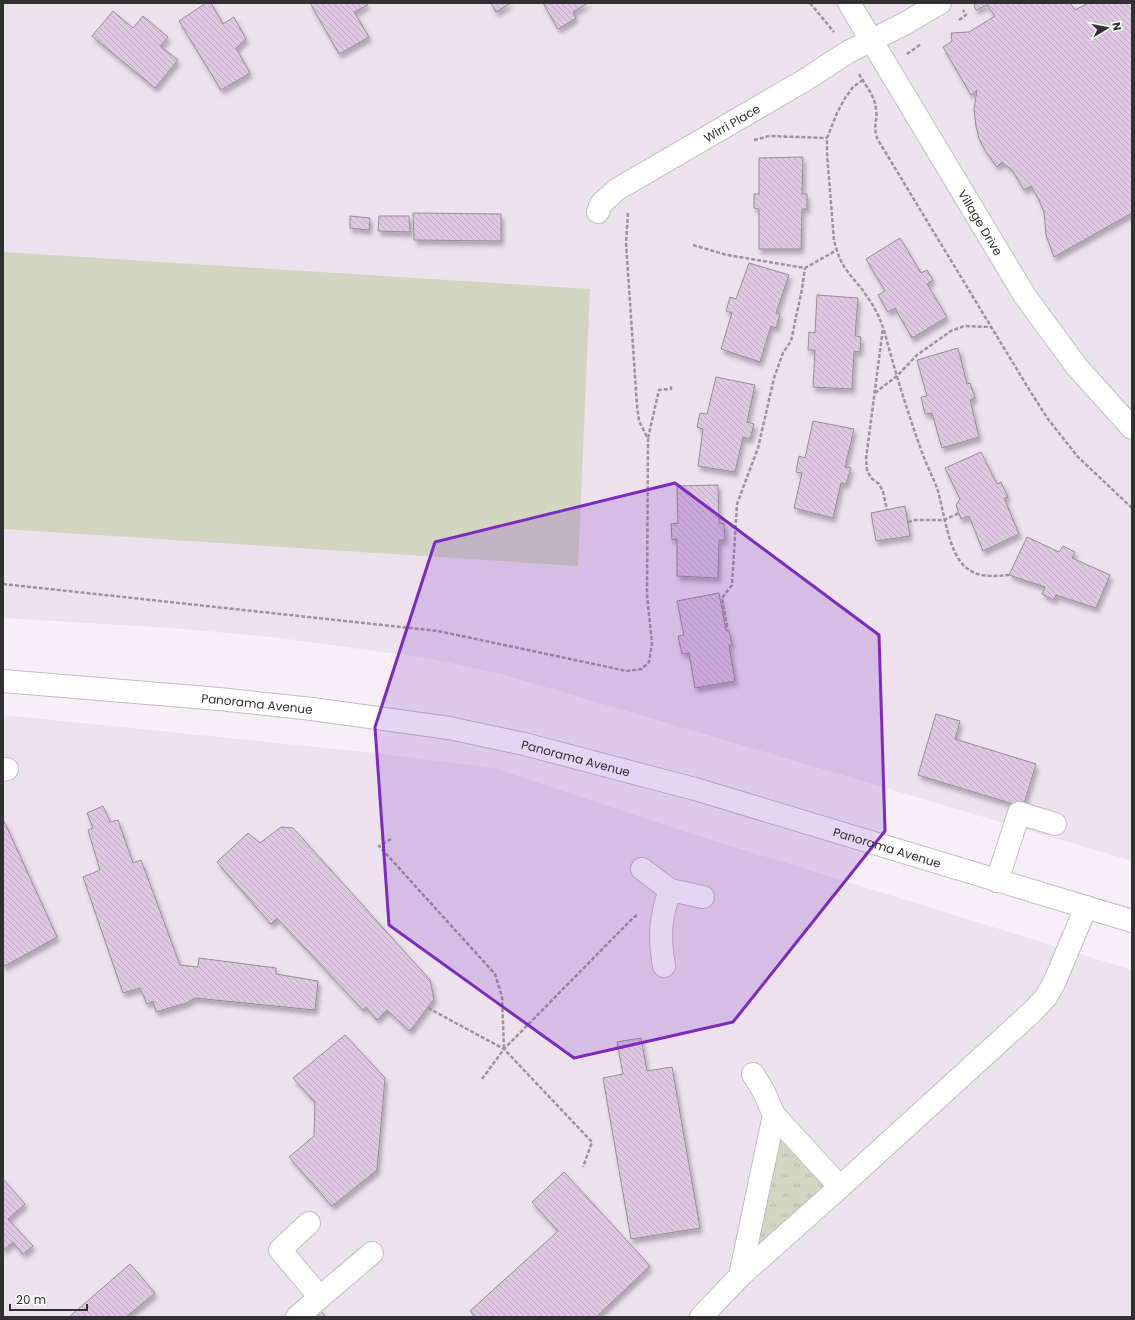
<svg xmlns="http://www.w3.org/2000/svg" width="1135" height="1320" font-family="Poppins,sans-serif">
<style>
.built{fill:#ede1ee}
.grass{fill:url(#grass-tufts)}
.park{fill:#d2d5c2}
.building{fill:url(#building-back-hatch);stroke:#948e95;filter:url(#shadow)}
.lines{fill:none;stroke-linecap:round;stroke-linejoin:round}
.minor-casing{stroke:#c2bcc3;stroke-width:24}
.path{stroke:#9a959b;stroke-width:2.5;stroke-dasharray:4 2;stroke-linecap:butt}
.minor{stroke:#fff;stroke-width:22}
.marked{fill:#7b2cbf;fill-opacity:0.2;stroke:#7b2cbf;stroke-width:3;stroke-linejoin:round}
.labels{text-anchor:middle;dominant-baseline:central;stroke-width:3;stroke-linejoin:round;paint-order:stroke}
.street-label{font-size:12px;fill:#333033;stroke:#fff}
</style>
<defs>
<pattern id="grass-tufts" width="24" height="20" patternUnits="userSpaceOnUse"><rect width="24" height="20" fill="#d2d5c2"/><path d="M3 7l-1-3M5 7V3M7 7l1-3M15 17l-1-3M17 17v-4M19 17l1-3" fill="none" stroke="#b5b7a7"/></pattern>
<pattern id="building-back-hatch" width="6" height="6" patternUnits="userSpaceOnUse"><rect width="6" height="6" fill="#dec8e1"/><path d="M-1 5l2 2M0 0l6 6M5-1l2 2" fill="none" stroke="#bfacc2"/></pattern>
<filter id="shadow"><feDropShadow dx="2.5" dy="4.5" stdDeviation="2" flood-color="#0004"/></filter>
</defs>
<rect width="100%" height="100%" fill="#f6eff7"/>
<g class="built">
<polygon points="3,3 1132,3 1132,861 505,675 427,658 272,637 171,628 3,618"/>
<polygon points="3,715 375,753 494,768 689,833 1132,970 1132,1317 3,1317"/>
</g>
<polygon class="grass" points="774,1115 840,1187 740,1276"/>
<polygon class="park" points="3,252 590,289 578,566 3,529"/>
<g class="building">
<polygon points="206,3 211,3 223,24 234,17 246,39 236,48 250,73 221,90 179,21"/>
<polygon points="310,3 367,3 368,5 354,12 369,37 339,54"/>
<polygon points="491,3 511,3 496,12"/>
<polygon points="543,3 588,3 573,12 576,18 558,29"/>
<polygon points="977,3 1070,3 1075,10 1088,3 1132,3 1132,213 1054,257 1046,235 1044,212 1038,198 1031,186 1024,190 1012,170 1002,162 997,167 986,152 979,139 976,126 974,109 977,90 971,95 943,47 952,41 951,33 969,32 995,16 987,5 976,10 974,5"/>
<polygon points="113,11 133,28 143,16 168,37 160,46 178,60 155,88 92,36"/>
<polygon points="803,157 802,194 807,194 807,209 802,209 801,249 759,249 759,209 754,208 754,194 759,194 759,158"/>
<polygon points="413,213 501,214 501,241 414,240"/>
<polygon points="350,216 370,218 369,230 350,228"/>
<polygon points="379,216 409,216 410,232 378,231"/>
<polygon points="900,238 921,273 927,270 933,280 927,284 947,317 912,338 895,308 888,312 878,295 885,291 866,259"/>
<polygon points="749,263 789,275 776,313 780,314 776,328 771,326 760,362 721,349 732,313 726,311 730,297 736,299"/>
<polygon points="817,295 858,298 855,336 861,337 860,352 854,351 852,389 813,387 815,350 808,350 809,332 815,333"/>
<polygon points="958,348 967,384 970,383 975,398 970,400 979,437 942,448 932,413 925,414 921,397 927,396 917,360"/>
<polygon points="716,377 755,385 747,422 754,424 750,439 743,437 735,472 698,466 703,429 697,427 700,413 707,414"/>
<polygon points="813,421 854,429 845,467 851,468 846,484 841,483 833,518 794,508 802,473 796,472 799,456 805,458"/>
<polygon points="981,452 997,484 1001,482 1008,497 1004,498 1019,534 983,551 969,516 961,519 956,505 960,499 945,468"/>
<polygon points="718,485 719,524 724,523 725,540 719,540 718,578 677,576 677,539 672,540 671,524 678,523 677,486"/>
<polygon points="905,506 910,536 876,541 871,513"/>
<polygon points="1027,537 1059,552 1063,546 1075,552 1072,558 1110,575 1096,608 1056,595 1054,600 1042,594 1045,587 1009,575"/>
<polygon points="719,593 726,631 729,630 732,645 729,645 735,681 695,688 689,653 682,654 678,636 684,635 677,601"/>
<polygon points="936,714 960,721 955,739 1036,764 1023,807 918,775"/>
<polygon points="103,806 110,822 118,820 133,863 141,860 180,965 198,967 199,958 276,968 276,974 318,981 315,1010 195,998 186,1003 156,1012 153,1001 147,1004 140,988 123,993 83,877 100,870 88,830 93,828 87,813"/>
<polygon points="4,821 57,937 3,967 3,822"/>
<polygon points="281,827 293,828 430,980 434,999 410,1031 387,1010 377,1020 366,1007 363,1010 277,918 271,924 217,862 248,833 260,843"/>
<polygon points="345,1035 385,1078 377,1170 332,1206 289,1157 314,1136 315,1102 293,1078"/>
<polygon points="641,1038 647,1071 672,1067 700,1228 631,1239 603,1078 623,1074 617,1042"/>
<polygon points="564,1172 650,1266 596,1317 475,1317 470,1311 558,1231 532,1202"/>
<polygon points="3,1179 25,1204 8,1219 33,1246 23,1254 13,1242 3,1251"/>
<polygon points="130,1264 155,1293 126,1317 69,1317"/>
<polygon points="321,1311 326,1317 315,1317"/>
</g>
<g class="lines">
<g class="minor-casing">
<g id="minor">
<path id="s1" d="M849,3L1025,296L1077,367L1132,428"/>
<path id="s2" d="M598,212L601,204L616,190L805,80L848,52L904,24L940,3"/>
<path id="s3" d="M3,681L219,699L312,709L449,728L524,744L695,789L1132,921"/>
<polyline points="3,770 7,769"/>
<polyline points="642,869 670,890 703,897"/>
<polyline points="997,881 1019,813 1055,824"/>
<path d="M664,966C659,937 660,918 670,890"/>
<polyline points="753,1074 764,1092 774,1115 840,1187"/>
<polyline points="309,1223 280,1250 320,1297"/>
<polyline points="740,1276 774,1115"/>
<polyline points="297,1317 372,1253"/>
<polyline points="701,1317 740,1276 840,1187 1033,1011 1046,997 1054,983 1086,907"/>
</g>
</g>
<g class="path">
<polyline points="810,3 834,32"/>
<polyline points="959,20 966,15 963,10"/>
<polyline points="907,54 921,44"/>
<path d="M859,74C865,85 875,96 876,109C878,121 872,127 878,140L1030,391L1048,419L1078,457L1132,508"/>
<path d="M863,80L853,87L845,98L837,113L827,138V153L834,241C836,247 838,254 840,259C846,272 856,281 864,292C872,303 879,315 883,328L866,459L867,470L871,478L879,484L883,491L887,510"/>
<polyline points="754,140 769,136 827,138"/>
<polyline points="693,245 727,255 805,268 837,250"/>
<path d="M884,330C895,372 908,414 923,455C927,466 933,477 937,488C944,509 948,556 968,569C980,578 994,576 1009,575"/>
<polyline points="875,393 898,375 917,355 951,331 964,326 991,327"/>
<polyline points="648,438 659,390 671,389 671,385"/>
<polyline points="908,522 915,520 944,520 959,513"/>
<polyline points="3,584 438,631 627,671 642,669 649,662 652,643 647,595 648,439 639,421 637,406 626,243 628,213"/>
<polyline points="727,627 722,598 732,585 737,504 758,448 774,378 783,353 791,341 802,289 805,268"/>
<polyline points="391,839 379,846 495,974 502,997 504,1049"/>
<polyline points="428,1008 504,1049 592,1142 583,1167"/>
<polyline points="482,1079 504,1049 631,920 638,914"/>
</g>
<use href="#minor" class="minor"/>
</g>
<path class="marked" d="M675,483L879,635L885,831L733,1022L574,1058L389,925L375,727L435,542Z"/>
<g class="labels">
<g class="street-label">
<text stroke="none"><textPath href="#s2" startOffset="163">Wirri Place</textPath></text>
<text stroke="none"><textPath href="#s1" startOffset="256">Village Drive</textPath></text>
<text stroke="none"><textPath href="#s3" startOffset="255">Panorama Avenue</textPath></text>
<text stroke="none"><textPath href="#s3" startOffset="579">Panorama Avenue</textPath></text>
<text stroke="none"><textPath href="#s3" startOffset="903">Panorama Avenue</textPath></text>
</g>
</g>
<rect width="1135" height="1320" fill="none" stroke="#333033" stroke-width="8"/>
<g transform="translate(1107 28) rotate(80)" stroke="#ffffff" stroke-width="3" paint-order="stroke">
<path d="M0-3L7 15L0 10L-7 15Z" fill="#333033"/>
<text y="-6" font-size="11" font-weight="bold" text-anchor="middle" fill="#333033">N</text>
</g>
<path d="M10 1304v6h77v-6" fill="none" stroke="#333033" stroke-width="2"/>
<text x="16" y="1304" font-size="12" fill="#333033" stroke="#ffffff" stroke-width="3" paint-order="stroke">20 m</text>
</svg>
